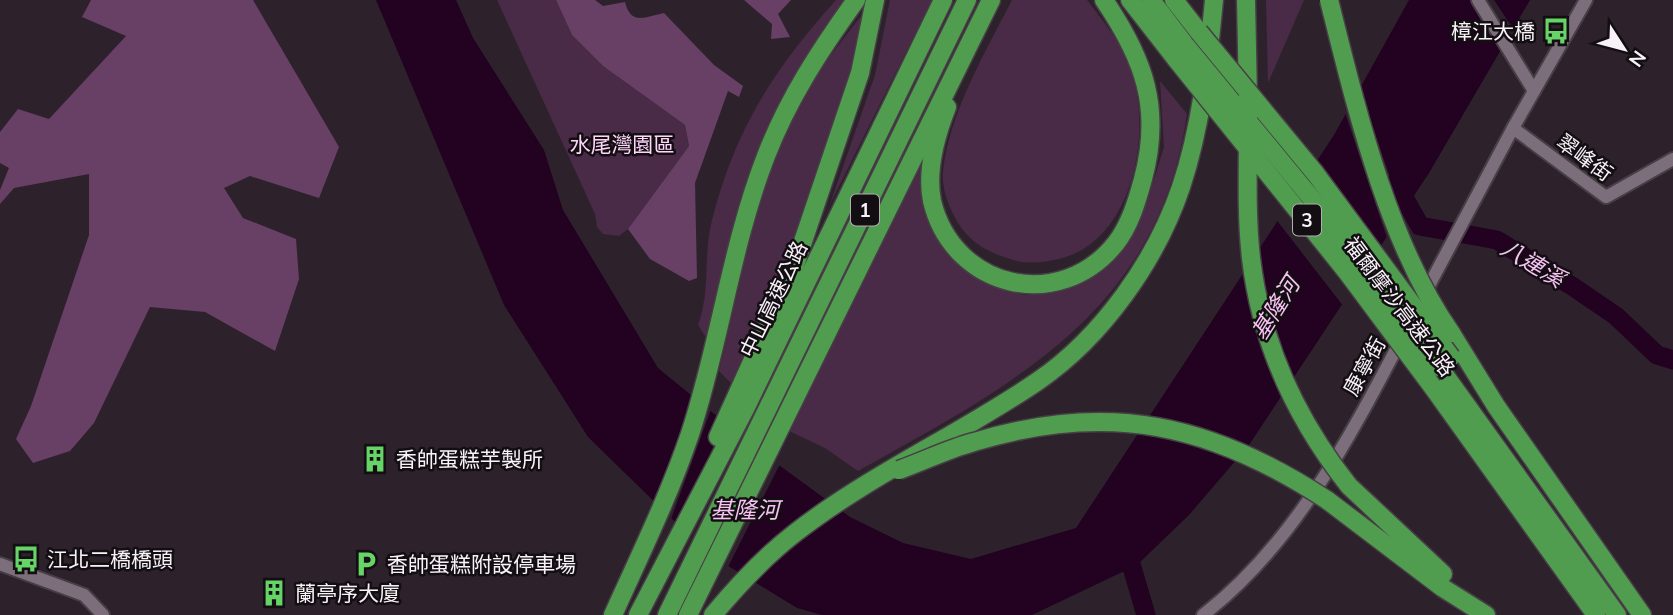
<svg xmlns="http://www.w3.org/2000/svg" width="1673" height="615" font-family="Mulish,'Noto Sans TC',sans-serif">
<style>
.green{fill:#492a47}
.forest{fill:#683f65}
.water{fill:#220121}
.pier{fill:#2d222c}
.lines{fill:none;stroke-linecap:round;stroke-linejoin:round}
.river{stroke:#220121;stroke-width:19}
.minor-casing{stroke:#473e46;stroke-width:16}
.highway-casing{stroke:#473e46;stroke-width:21}
.minor{stroke:#7c6f7b;stroke-width:12}
.highway{stroke:#509d50;stroke-width:18}
.highway-bridge-casing{stroke:#473e46;stroke-width:21;stroke-linecap:butt}
.highway-bridge{stroke:#509d50;stroke-width:18}
.labels{text-anchor:middle;dominant-baseline:central;stroke-width:5;stroke-linejoin:round;paint-order:stroke}
.shield{fill:#120e12;stroke:#b4adb3;stroke-width:2}
.shield-label{font-size:19px;font-weight:bold;fill:#f9f1f8}
.poi-label{font-size:21px;fill:#f9f1f8;stroke:#120e12;text-anchor:start}
.park-label{font-size:21px;fill:#fed6fa;stroke:#120e12}
.street-label{font-size:21px;fill:#f9f1f8;stroke:#120e12}
.water-label{font-size:23px;font-style:italic;fill:#f8c2f3;stroke:#120e12}
</style>
<rect width="100%" height="100%" fill="#2d222c"/>
<g class="green">
<polygon points="497,0 556,0 572,35 603,66 685,125 689,146 628,229 619,236 603,234 597,227 595,214"/>
<path d="M836,0H856L787,108L719,325L705,336L698,325C711,290 703,254 712,220C735,129 774,69 836,0Z"/>
<polygon points="890,0 932,0 830,204 875,75"/>
<path d="M1012,0H1087C1105,24 1125,46 1133,76C1151,139 1132,241 1059,259C1046,262 1031,264 1017,261C996,255 977,248 963,230C952,215 941,191 943,171C950,111 985,53 1012,0Z"/>
<polygon points="1266,0 1304,0 1268,83"/>
<path d="M864,12C841,139 786,267 731,383L719,371C742,277 760,163 813,81C828,57 847,35 864,12Z"/>
<path d="M1160,81L1187,114C1159,311 1015,383 858,471L825,448L789,431L925,157L921,188L933,231L950,255L966,270L1024,295L1075,286L1106,263L1134,233L1148,199L1164,147Z"/>
</g>
<g class="forest">
<polygon points="91,0 253,0 339,147 319,198 250,176 224,188 243,218 296,239 299,279 275,351 205,312 150,307 94,423 70,451 33,463 16,439 31,406 89,235 89,174 14,188 0,204 0,190 9,168 0,163 0,132 18,109 49,119 126,36 82,17"/>
<path d="M556,0H595L603,6L625,2C631,27 647,16 664,13L714,65L743,86L739,97L728,91L695,183L697,278L689,281L650,259L628,229L689,146L685,125L603,66L572,35Z"/>
<polygon points="744,0 791,0 778,14 790,37 771,39 772,24"/>
</g>
<polygon class="water" points="376,0 456,0 473,38 544,150 563,210 658,368 757,449 850,517 903,543 971,559 1076,528 1334,135 1409,0 1530,0 1429,173 1249,445 1189,515 1137,565 1032,615 822,615 797,608 707,553 588,437 504,305"/>
<g class="pier">
<polygon points="1472,0 1494,0 1516,33 1505,52"/>
<polygon points="1358,84 1404,218 1388,241 1344,110"/>
<polygon points="1307,169 1376,260 1344,307 1275,218"/>
<polygon points="699,397 712,407 670,522 659,511"/>
<polygon points="729,421 781,462 727,569 704,555 676,528"/>
</g>
<g class="lines">
<g class="river">
<polyline points="1396,183 1420,226 1497,240 1572,286 1616,316 1657,355 1673,360"/>
<polyline points="1126,547 1146,615"/>
</g>
<g class="minor-casing">
<g id="minor">
<polyline points="1478,0 1534,91"/>
<polyline points="1513,128 1606,197 1673,159"/>
<polyline points="1424,295 1513,128 1586,0"/>
<polyline points="0,564 84,595 103,615"/>
<path d="M1203,615C1294,545 1350,437 1403,336"/>
</g>
</g>
<g class="highway-casing">
<g id="highway">
<polyline points="1130,0 1176,59"/>
<polyline points="1151,0 1186,46"/>
<polyline points="1174,0 1199,32"/>
<polyline points="1246,0 1248,97"/>
<path d="M947,107C936,135 926,171 932,201C953,289 1060,314 1116,243C1130,225 1137,201 1143,179C1162,108 1144,59 1104,0"/>
<polyline points="1451,333 1496,406 1642,615"/>
<polyline points="1439,367 1617,615"/>
<polyline points="1432,386 1596,615"/>
<polyline points="718,437 793,271 860,73 875,0"/>
<polyline points="1349,486 1443,574"/>
<polyline points="1327,500 1443,588 1486,615"/>
<path d="M613,615C640,555 669,496 690,434C720,343 731,246 766,156C788,99 820,50 856,0"/>
<polyline points="638,615 746,407 943,0"/>
<polyline points="667,615 967,0"/>
<polyline points="688,615 991,0"/>
<path d="M713,615C738,585 764,557 795,533C871,474 959,435 1038,381C1102,337 1156,261 1181,187C1201,127 1208,63 1214,0"/>
</g>
</g>
<use href="#minor" class="minor"/>
<use href="#highway" class="highway"/>
<g class="highway-bridge-casing">
<g id="highway-bridge">
<path d="M1329,0C1356,107 1387,241 1451,333"/>
<polyline points="1199,32 1315,173 1451,357"/>
<polyline points="1186,46 1317,205 1439,367"/>
<polyline points="1176,59 1347,272 1432,386"/>
<path d="M1248,97C1249,150 1245,205 1251,258C1261,343 1296,419 1349,486"/>
<path d="M899,470C924,461 948,449 974,442C1109,401 1211,424 1327,500"/>
</g>
</g>
<use href="#highway-bridge" class="highway-bridge"/>
</g>
<defs>
<g id="bus-bare" transform="scale(2.1)"><path d="M-5-6H5V4H4V6H2V4H-2V6H-4V4H-5ZM-3.5-4V0h7V-4ZM-3.5 1.2v1.5H-2V1.2ZM2 1.2v1.5H3.5V1.2Z" fill="#66d467" stroke="#120e12" stroke-width="2.5" paint-order="stroke"/></g>
<g id="building-bare" transform="scale(2.1)"><path d="M-4-6H4V6H1V3H-1V6H-4ZM-2.5-4.3h1.7v1.8h-1.7ZM.8-4.3h1.7v1.8H.8ZM-2.5-1h1.7V.8h-1.7ZM.8-1h1.7V.8H.8Z" fill="#66d467" stroke="#120e12" stroke-width="2.5" paint-order="stroke"/></g>
<g id="parking-bare" transform="scale(2.1)"><path d="M-3.5-5.5H1a3.5 3.5 0 0 1 0 7H-1V5.5H-3.5ZM-1-3.4V-.6H.8a1.4 1.4 0 0 0 0-2.8Z" fill="#66d467" stroke="#120e12" stroke-width="2.5" paint-order="stroke"/></g>
</defs>
<g fill-rule="evenodd">
<use href="#bus-bare" x="1556" y="31"/>
<use href="#building-bare" x="375" y="459"/>
<use href="#bus-bare" x="26" y="559"/>
<use href="#parking-bare" x="366" y="564"/>
<use href="#building-bare" x="274" y="593"/>
</g>
<g class="labels">
<g class="shield">
<rect x="851" y="194.5" width="28" height="31" rx="5"/>
<rect x="1293" y="204.5" width="28" height="31" rx="5"/>
</g>
<g class="shield-label">
<text x="865" y="210">1</text>
<text x="1307" y="220">3</text>
</g>
<g class="poi-label">
<text x="1535" y="31" text-anchor="end">樟江大橋</text>
<text x="396" y="459">香帥蛋糕芋製所</text>
<text x="47" y="559">江北二橋橋頭</text>
<text x="387" y="564">香帥蛋糕附設停車場</text>
<text x="295" y="593">蘭亭序大廈</text>
</g>
<g class="park-label">
<text x="622" y="144">水尾灣園區</text>
</g>
<g class="street-label">
<text transform="translate(1585 157) rotate(36)">翠峰街</text>
<text transform="translate(773 299) rotate(-64)">中山高速公路</text>
<text transform="translate(1400 306) rotate(53)">福爾摩沙高速公路</text>
<text transform="translate(1364 366) rotate(-61)">康寧街</text>
</g>
<g class="water-label">
<text transform="translate(1533 263) rotate(31)">八連溪</text>
<text transform="translate(1275 308) rotate(-58)">基隆河</text>
<text x="745" y="509">基隆河</text>
</g>
</g>
<g transform="translate(1624 49) rotate(126)" stroke="#120e12" stroke-width="5" paint-order="stroke">
<path d="M0-5L12 26L0 18L-12 26Z" fill="#f9f1f8"/>
<text y="-10" font-size="19" font-weight="bold" text-anchor="middle" fill="#f9f1f8">N</text>
</g>
</svg>
